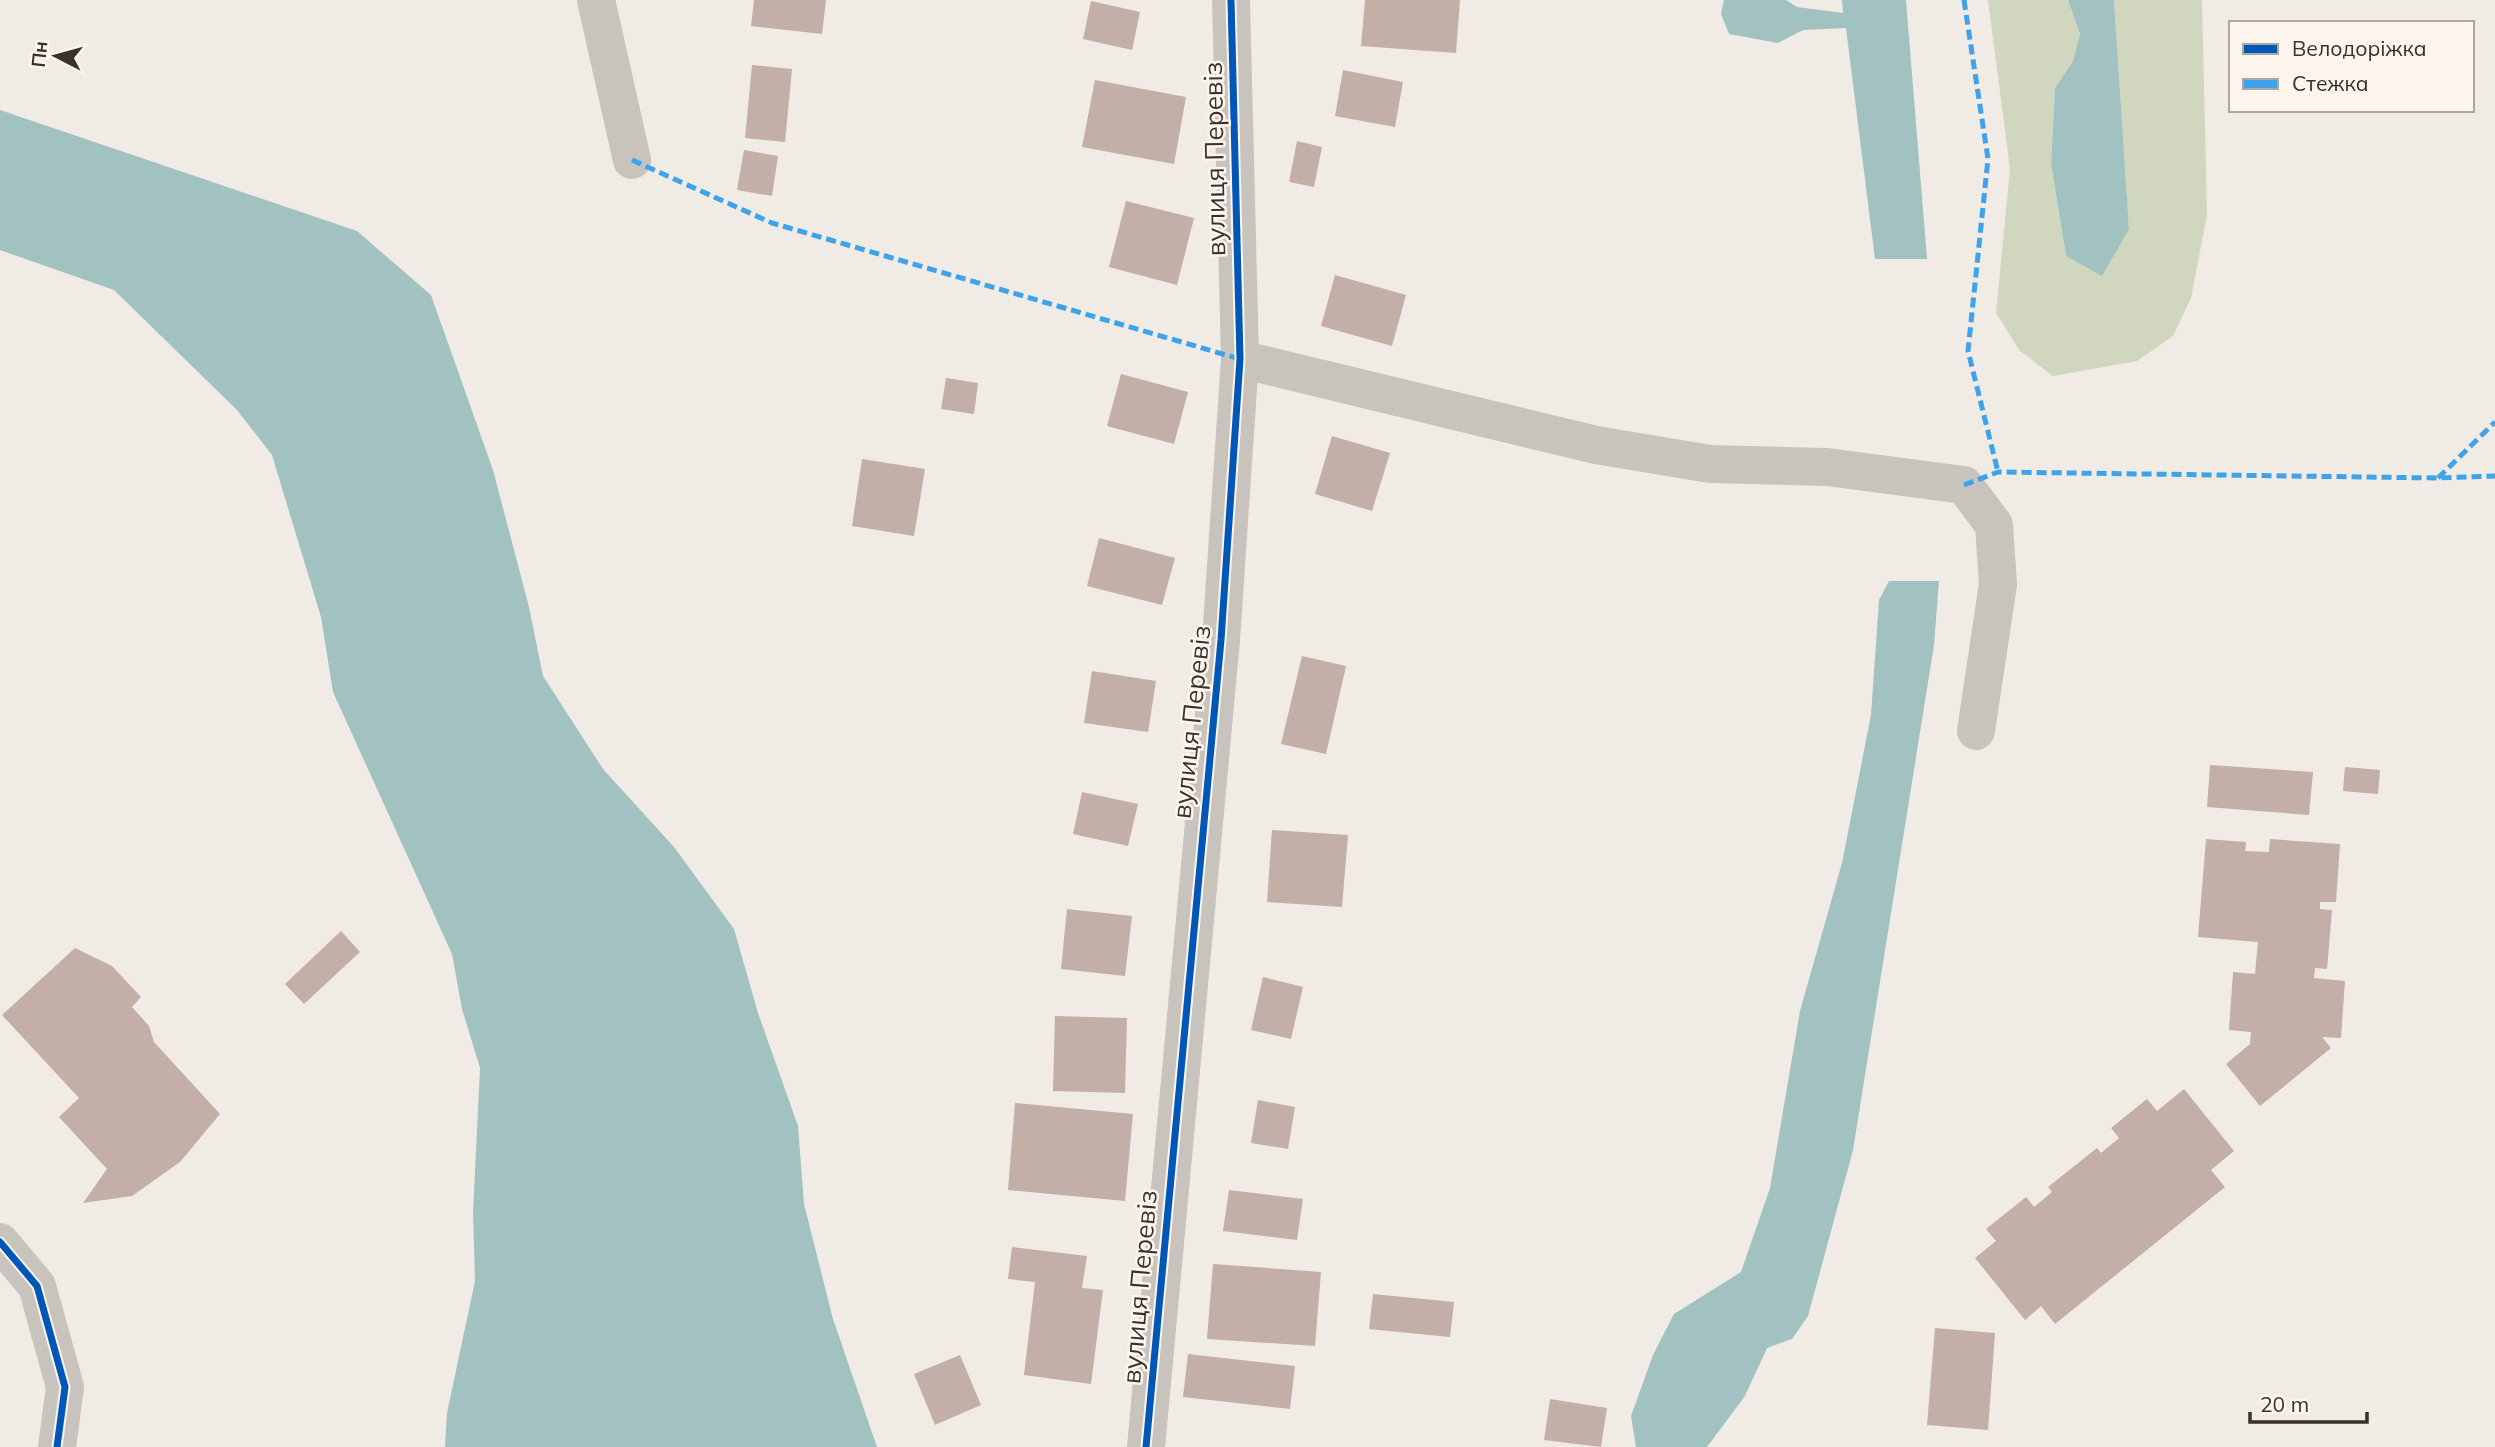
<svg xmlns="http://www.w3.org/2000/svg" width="2495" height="1447" font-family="Mulish,sans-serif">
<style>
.green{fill:#d1d6bf}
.water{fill:#a1c2c1}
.building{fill:#c3afa7}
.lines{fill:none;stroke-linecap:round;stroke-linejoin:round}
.minor{stroke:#c9c3be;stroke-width:38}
.quiet{stroke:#3fa3eb;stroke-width:5;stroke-dasharray:10 5;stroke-linecap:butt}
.cycleway-casing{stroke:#fbf5ee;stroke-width:11}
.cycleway{stroke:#0057b8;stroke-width:7}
.labels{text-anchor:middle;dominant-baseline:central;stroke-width:5;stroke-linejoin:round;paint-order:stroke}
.street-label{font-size:26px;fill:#3b302b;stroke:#fbf5ee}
</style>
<rect width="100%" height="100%" fill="#f0ebe5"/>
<polygon class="green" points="1988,0 2068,0 2080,34 2073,61 2055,88 2051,165 2066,256 2129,229 2114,0 2202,0 2207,215 2191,298 2173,336 2137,361 2053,376 2020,351 1996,313 2010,169"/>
<g class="water">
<polygon points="1724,0 1786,0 1797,7 1843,13 1842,0 1906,0 1927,259 1875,259 1846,28 1803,30 1778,43 1729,34 1721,14"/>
<polygon points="2068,0 2114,0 2129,229 2102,276 2066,256 2051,164 2055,88 2073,61 2080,34"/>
<polygon points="0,110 357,231 431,295 493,470 529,607 543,676 603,769 674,847 734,929 758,1013 798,1126 804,1204 833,1319 877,1447 445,1447 447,1413 475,1281 473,1213 480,1068 462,1009 452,954 333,692 321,617 272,455 237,410 114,290 0,250"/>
<polygon points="1889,581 1939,581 1934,645 1853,1150 1808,1316 1792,1339 1767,1348 1745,1396 1707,1447 1636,1447 1631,1416 1653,1355 1674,1314 1741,1272 1770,1188 1800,1011 1842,863 1871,715 1879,600"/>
</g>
<g class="building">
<polygon points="754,0 826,0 822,34 751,26"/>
<polygon points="1365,0 1460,0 1456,53 1361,46"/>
<polygon points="1091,1 1140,12 1132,50 1083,39"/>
<polygon points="752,65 792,69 785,142 745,138"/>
<polygon points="1343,70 1403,82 1395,127 1335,116"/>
<polygon points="1095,80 1186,97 1174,164 1082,147"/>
<polygon points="1297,141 1322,147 1314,187 1289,182"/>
<polygon points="744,150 778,156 772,196 737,190"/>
<polygon points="1126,201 1194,218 1177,285 1109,267"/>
<polygon points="1335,275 1406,295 1392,346 1321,326"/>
<polygon points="1121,374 1188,392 1174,444 1107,426"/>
<polygon points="946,378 978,383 974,414 941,409"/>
<polygon points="1332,436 1390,453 1372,511 1315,494"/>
<polygon points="862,459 925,469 914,536 852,526"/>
<polygon points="1099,538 1175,558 1162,605 1087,586"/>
<polygon points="1302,656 1346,666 1326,754 1281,744"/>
<polygon points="1092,671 1156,681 1148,732 1084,723"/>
<polygon points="2210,765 2313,772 2309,815 2207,807"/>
<polygon points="2345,767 2380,770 2378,794 2343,791"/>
<polygon points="1082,792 1138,804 1128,846 1073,834"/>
<polygon points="1272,830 1348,835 1342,907 1267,902"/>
<polygon points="2206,839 2246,842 2245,851 2269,852 2270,839 2340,844 2336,902 2320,902 2320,909 2332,910 2327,969 2315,968 2314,978 2345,981 2341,1038 2322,1037 2331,1048 2260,1106 2226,1064 2250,1044 2251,1032 2229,1030 2233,972 2255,974 2258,942 2198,937"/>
<polygon points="1067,909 1132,916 1125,976 1061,969"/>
<polygon points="341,931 360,952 304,1004 285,984"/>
<polygon points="75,948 112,966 141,997 132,1007 149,1026 154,1042 220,1114 180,1162 132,1196 83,1203 107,1169 59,1117 79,1098 2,1015"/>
<polygon points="1263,977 1303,987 1291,1039 1251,1030"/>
<polygon points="1055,1016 1127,1018 1125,1093 1053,1091"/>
<polygon points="2184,1089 2234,1151 2211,1170 2225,1187 2055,1324 2041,1306 2025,1320 1975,1258 1996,1241 1986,1229 2026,1197 2034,1207 2052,1192 2048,1187 2097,1148 2101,1153 2119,1138 2111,1128 2147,1099 2157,1111"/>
<polygon points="1258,1100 1295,1107 1288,1149 1251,1143"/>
<polygon points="1015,1103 1133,1114 1125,1201 1008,1190"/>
<polygon points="1229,1190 1303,1199 1297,1240 1223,1231"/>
<polygon points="1012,1247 1087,1256 1082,1288 1103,1290 1091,1384 1024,1375 1035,1282 1008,1279"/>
<polygon points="1213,1264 1321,1272 1315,1346 1207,1339"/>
<polygon points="1373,1294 1454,1302 1450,1337 1369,1329"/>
<polygon points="1935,1328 1995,1333 1988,1430 1927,1425"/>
<polygon points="1188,1354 1295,1366 1290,1409 1183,1397"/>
<polygon points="960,1355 981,1405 935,1425 914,1374"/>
<polygon points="1550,1399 1607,1408 1601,1447 1544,1440"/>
</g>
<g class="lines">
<g class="minor">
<polyline points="596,0 632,160"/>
<polyline points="1240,359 1596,445 1710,464 1827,467 1964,485 1994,525 1998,584 1976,731"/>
<polyline points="0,1242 37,1286 65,1387 57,1447"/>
<polyline points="1146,1447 1221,640 1240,359 1231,0"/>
</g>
<g class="quiet">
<polyline points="1964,0 1988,159 1968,351 1998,472"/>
<polyline points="632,160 772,223 1240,359"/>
<polyline points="2438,478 2495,422"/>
<polyline points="1964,485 1998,472 2438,478 2495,476"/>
</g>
<g class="cycleway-casing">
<g id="cycleway">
<polyline points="0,1242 37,1286 65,1387 57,1447"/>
<polyline points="1146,1447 1221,640 1240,359 1231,0"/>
</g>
</g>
<use href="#cycleway" class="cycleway"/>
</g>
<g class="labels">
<g class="street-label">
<text transform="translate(1214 159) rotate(-91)">вулиця Перевіз</text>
<text transform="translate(1191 722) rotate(-84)">вулиця Перевіз</text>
<text transform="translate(1139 1287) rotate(-85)">вулиця Перевіз</text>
</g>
</g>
<rect x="2229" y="21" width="245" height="91" fill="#fbf5ee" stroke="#aea6a0" stroke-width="2"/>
<rect x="2243" y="44" width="35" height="10" fill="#0057b8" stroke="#aea6a0" stroke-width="2"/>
<text x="2292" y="56" font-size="21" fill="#3b302b">Велодоріжка</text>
<rect x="2243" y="79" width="35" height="10" fill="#3fa3eb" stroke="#aea6a0" stroke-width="2"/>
<text x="2292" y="91" font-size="21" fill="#3b302b">Стежка</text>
<g transform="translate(56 56) rotate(276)" stroke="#fbf5ee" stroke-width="5" paint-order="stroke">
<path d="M0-5L12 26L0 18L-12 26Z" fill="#3b302b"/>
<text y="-10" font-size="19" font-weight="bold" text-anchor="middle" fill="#3b302b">Пн</text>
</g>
<path d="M2250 1412v10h117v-10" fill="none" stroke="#3b302b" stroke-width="3.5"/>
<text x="2260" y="1412" font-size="21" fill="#3b302b" stroke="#fbf5ee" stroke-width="5" paint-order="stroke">20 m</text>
</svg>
